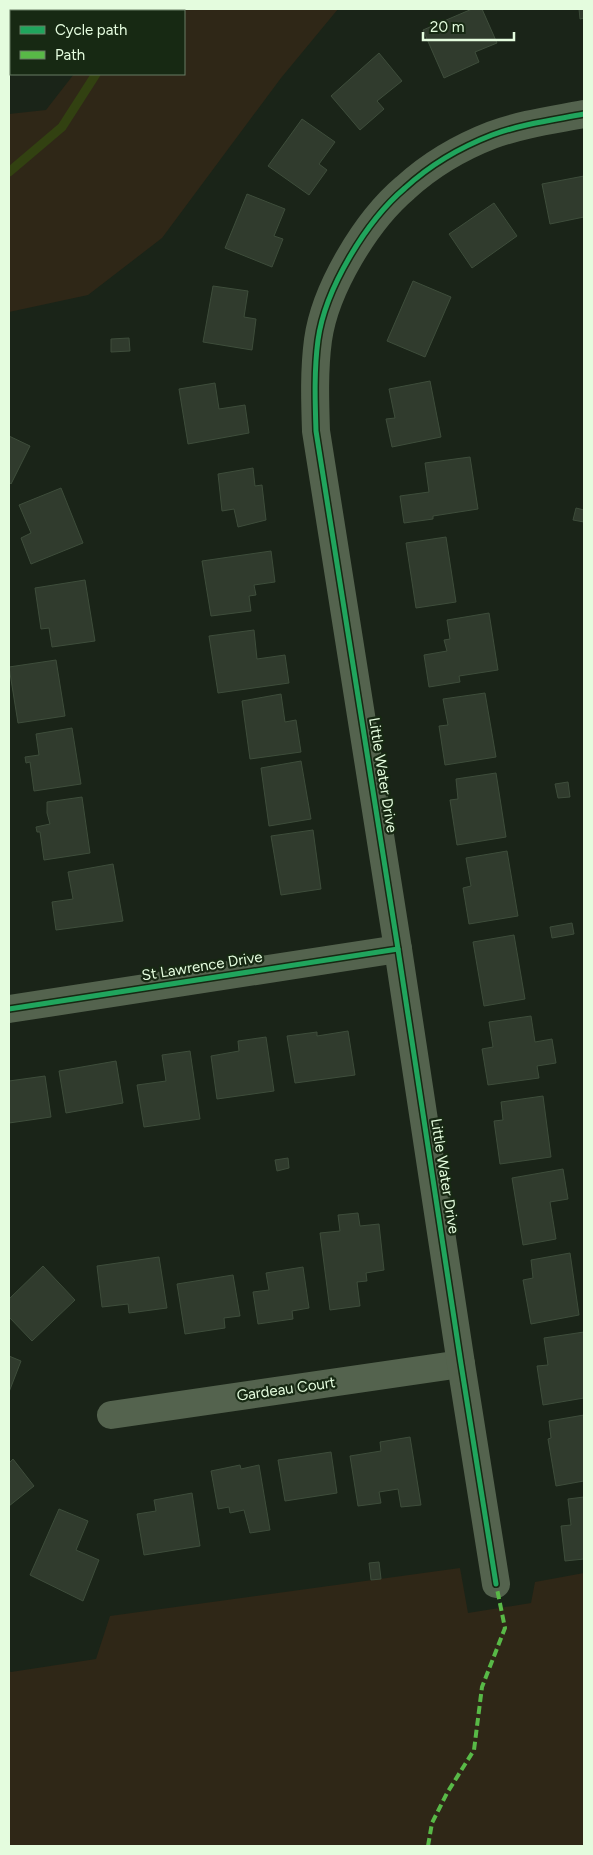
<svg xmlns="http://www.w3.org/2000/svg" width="593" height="1855" font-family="Figtree,sans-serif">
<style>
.green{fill:#2f2717}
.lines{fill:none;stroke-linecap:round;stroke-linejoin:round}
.stream{stroke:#324111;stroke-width:9}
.building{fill:#303b2d;stroke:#3e4d3b}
.minor{stroke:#54634e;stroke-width:28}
.quiet{stroke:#58b947;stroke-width:4;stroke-dasharray:8 4;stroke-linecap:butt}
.cycleway-casing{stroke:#172913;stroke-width:8}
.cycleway{stroke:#20a55d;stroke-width:5}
.labels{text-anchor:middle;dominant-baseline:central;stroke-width:4.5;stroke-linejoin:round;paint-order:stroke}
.street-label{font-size:15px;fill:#e4fcde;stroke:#172913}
</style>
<rect width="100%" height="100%" fill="#1a2418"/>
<g class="green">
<polygon points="9,9 338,9 281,78 162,238 88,295 9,312 9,114 46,110 74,74 184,74 184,11 11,11 11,27 9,26"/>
<polygon points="460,1568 468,1613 531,1603 535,1582 584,1573 584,1846 9,1846 9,1671 11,1672 96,1659 110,1616"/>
</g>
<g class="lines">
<g class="stream">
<polyline points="135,11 136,9"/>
<polyline points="9,172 62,127 96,74"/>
</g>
</g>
<g class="building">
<polygon points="472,9 482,9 497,43 475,52 479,62 444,78 423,30"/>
<polygon points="579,9 584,9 584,18 580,19"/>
<polygon points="379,53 402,81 377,101 384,109 360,130 331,96"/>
<polygon points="302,119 335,142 319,164 327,170 309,195 268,166"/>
<polygon points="584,176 584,217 550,224 542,184"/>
<polygon points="247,194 285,209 274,236 283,239 272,267 225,248"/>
<polygon points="494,203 517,236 472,268 449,234"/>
<polygon points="413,281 451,297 425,357 387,341"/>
<polygon points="213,286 248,291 244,317 256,319 252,350 203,342"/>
<polygon points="129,338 130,351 111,352 111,339"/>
<polygon points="430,381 441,437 392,447 386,419 395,418 389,389"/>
<polygon points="215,383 219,409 245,405 249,433 188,444 179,389"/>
<polygon points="9,436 30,446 11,484 9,482"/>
<polygon points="470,457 478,509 433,516 433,519 404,523 400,496 429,492 425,463"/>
<polygon points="253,468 255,486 262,485 266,520 238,527 234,509 222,511 218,474"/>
<polygon points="61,488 83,543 31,564 21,538 31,533 19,505"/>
<polygon points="576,508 584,510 584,522 573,520"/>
<polygon points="446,537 456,602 416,608 406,543"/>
<polygon points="271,551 275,582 254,585 256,595 249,596 251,611 211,616 202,561"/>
<polygon points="85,580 95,641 52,647 49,628 41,629 35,588"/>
<polygon points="489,613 498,670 459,676 460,682 429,687 424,655 447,651 444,640 450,639 447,620"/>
<polygon points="254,630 257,659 285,655 289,683 218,693 209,636"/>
<polygon points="56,660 65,716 18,723 9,667"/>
<polygon points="485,693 496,757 445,765 439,726 448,725 443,699"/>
<polygon points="281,694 285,722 296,720 301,752 250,759 242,701"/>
<polygon points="72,728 81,784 34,791 30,762 26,763 25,757 39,755 36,734"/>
<polygon points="301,761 311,819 269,826 261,768"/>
<polygon points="496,773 506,837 457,845 450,800 458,799 456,779"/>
<polygon points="568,782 570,797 558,798 555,784"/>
<polygon points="82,797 90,853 44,860 40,832 37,832 36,827 50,824 47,813 47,802"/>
<polygon points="313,830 321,889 281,895 271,836"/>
<polygon points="507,851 518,916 469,924 463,888 471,886 466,858"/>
<polygon points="113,864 123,921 56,930 52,902 73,899 68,872"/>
<polygon points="572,923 574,934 552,938 550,927"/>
<polygon points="514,935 525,999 484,1006 473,942"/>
<polygon points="531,1016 535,1042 552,1039 556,1063 537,1066 539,1078 488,1085 482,1049 493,1047 489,1022"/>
<polygon points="348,1031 355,1075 295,1083 287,1036 317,1032 317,1036"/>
<polygon points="266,1037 274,1091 217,1099 211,1056 239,1051 238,1041"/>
<polygon points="190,1051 200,1119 144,1127 137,1085 166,1081 162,1055"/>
<polygon points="116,1061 123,1103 66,1113 59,1071"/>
<polygon points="45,1076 51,1117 9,1123 9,1081"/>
<polygon points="543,1096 551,1157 500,1164 494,1121 503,1120 501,1102"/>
<polygon points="288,1158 289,1168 277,1171 275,1160"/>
<polygon points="563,1169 568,1199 550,1202 556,1239 523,1245 512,1178"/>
<polygon points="358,1213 360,1226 379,1224 384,1270 366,1273 367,1281 357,1282 360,1306 330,1310 320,1233 340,1231 338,1215"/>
<polygon points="570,1253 579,1315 531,1324 523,1280 533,1278 531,1260"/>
<polygon points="159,1257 167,1308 129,1313 128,1304 102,1307 97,1266"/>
<polygon points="43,1266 75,1300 32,1341 9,1317 9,1299"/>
<polygon points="303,1267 309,1308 292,1311 293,1319 258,1324 253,1292 269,1290 266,1273"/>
<polygon points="233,1275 240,1316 224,1318 225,1328 185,1334 177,1284"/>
<polygon points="584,1332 584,1398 543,1405 537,1366 548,1365 544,1338"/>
<polygon points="9,1356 21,1361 9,1392"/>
<polygon points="584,1415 584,1481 556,1486 548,1439 551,1438 549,1421"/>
<polygon points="410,1437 421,1505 401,1507 398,1489 379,1492 381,1503 358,1506 350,1456 381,1451 380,1442"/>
<polygon points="331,1452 337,1493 285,1501 278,1460"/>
<polygon points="13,1459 34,1486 9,1506 9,1463"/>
<polygon points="240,1465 241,1469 259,1465 270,1530 250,1533 244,1510 230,1513 229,1507 218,1509 211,1471"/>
<polygon points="192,1493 200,1546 144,1555 137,1514 156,1511 154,1500"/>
<polygon points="584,1497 584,1559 565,1561 561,1526 571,1525 568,1499"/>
<polygon points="59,1509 88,1521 76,1550 99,1560 83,1601 30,1575"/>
<polygon points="379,1562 381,1579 371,1580 369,1563"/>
</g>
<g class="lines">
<g class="minor">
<polyline points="9,1009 398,949"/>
<polyline points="111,1415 461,1364"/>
<path d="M496,1584L461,1364L398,949L316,431C315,401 314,370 318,340C325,289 366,221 405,188C429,166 461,147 492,135C522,124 553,120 584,114"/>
</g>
<polyline class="quiet" points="428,1846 432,1823 447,1793 474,1750 482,1687 505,1628 496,1584"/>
<g class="cycleway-casing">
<g id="cycleway">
<polyline points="9,1009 398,949"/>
<path d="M496,1584L461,1364L398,949L316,431C315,401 314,370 318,340C325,289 366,221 405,188C429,166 461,147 492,135C522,124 553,120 584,114"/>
</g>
</g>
<use href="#cycleway" class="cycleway"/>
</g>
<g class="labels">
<g class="street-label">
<text transform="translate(383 775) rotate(81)">Little Water Drive</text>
<text transform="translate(202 966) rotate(-9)">St Lawrence Drive</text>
<text transform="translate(445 1176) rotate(81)">Little Water Drive</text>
<text transform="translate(286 1389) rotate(-8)">Gardeau Court</text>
</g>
</g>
<rect width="593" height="1855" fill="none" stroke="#e4fcde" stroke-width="20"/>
<rect x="10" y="10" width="175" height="65" fill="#172913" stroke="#697d64"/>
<rect x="20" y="26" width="25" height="8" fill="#20a55d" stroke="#697d64"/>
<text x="55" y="35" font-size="15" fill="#e4fcde">Cycle path</text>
<rect x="20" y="51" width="25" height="8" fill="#58b947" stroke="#697d64"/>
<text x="55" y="60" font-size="15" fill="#e4fcde">Path</text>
<path d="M423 32v8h91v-8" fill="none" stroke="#e4fcde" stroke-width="2.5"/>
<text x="430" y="32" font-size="15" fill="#e4fcde" stroke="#172913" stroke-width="4" paint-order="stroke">20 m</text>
</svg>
